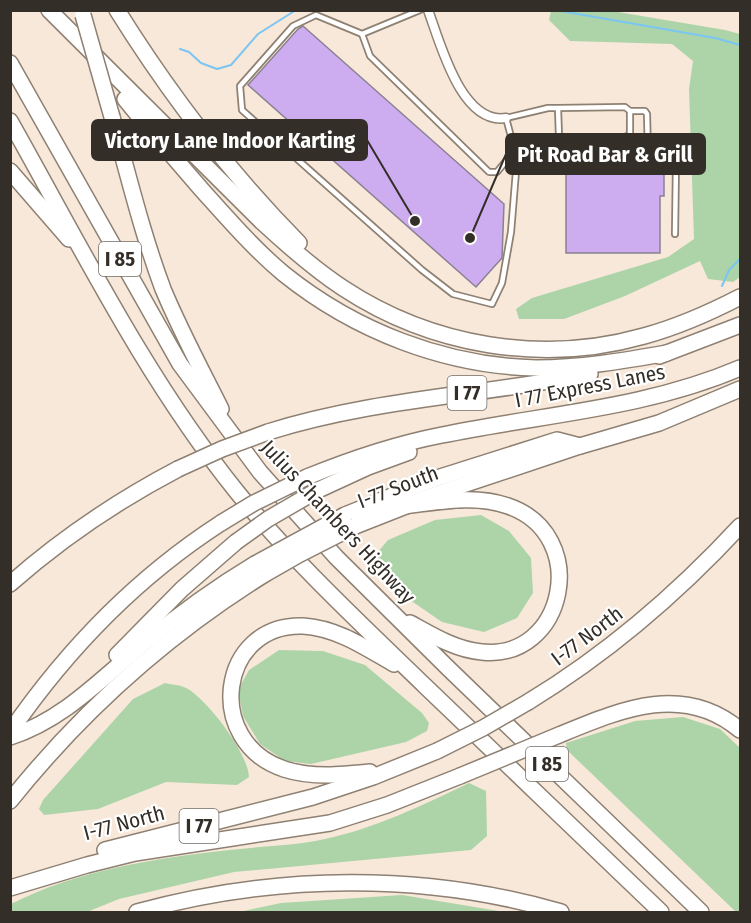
<svg xmlns="http://www.w3.org/2000/svg" width="751" height="923" font-family="'Fira Sans Condensed',sans-serif">
<style>
.green{fill:#acd4a8}
.lines{fill:none;stroke-linecap:round;stroke-linejoin:round}
.stream{stroke:#7bc5f2;stroke-width:2}
.building{fill:#cdadef;stroke:#898192;stroke-width:1.5}
.service-casing{stroke:#8e8072;stroke-width:8}
.minor-casing{stroke:#8e8072;stroke-width:11}
.motorway-casing{stroke:#8e8072;stroke-width:18}
.service{stroke:#fff;stroke-width:4.5}
.minor{stroke:#fff;stroke-width:8}
.motorway{stroke:#fff;stroke-width:15}
.motorway-bridge-casing{stroke:#8e8072;stroke-width:18;stroke-linecap:butt}
.motorway-bridge{stroke:#fff;stroke-width:15}
.labels{text-anchor:middle;dominant-baseline:central;stroke-width:4.5;stroke-linejoin:round;paint-order:stroke}
.shield{fill:#fff;stroke:#716d68;stroke-width:1.5}
.shield-label{font-size:20px;font-weight:bold;fill:#342e28}
.street-label{font-size:21px;fill:#342e28;stroke:#fff}
.leader{fill:none;stroke:#342e28;stroke-width:2}
.callout-dot{fill:#342e28;stroke:#fff;stroke-width:2}
.callout{fill:#342e28;stroke:#342e28;stroke-width:2}
.callout-label{font-size:22px;text-anchor:middle;font-weight:bold;fill:#fff}
</style>
<rect width="100%" height="100%" fill="#f8e8d9"/>
<g class="green">
<polygon points="551,11 612,11 725,30 740,34 740,277 733,282 708,279 700,261 625,296 564,319 519,319 516,309 532,298 668,257 694,239 689,89 693,61 672,44 570,41 549,20"/>
<polygon points="481,515 509,531 531,558 533,593 517,618 484,632 442,622 410,600 379,564 377,553 388,540 435,520"/>
<polygon points="279,650 323,651 365,665 422,713 429,723 427,731 406,742 311,764 285,761 260,744 243,716 238,690 249,670"/>
<path d="M165,683C173,685 182,685 188,689C209,702 248,753 249,777L237,785L166,782L98,809L44,815L39,809L43,800L133,699Z"/>
<polygon points="683,717 720,729 740,748 740,912 736,912 567,750 566,743 635,721"/>
<path d="M469,783L486,791L487,836L471,850L234,872L119,899L87,912H11V904C78,870 156,858 230,850C261,846 295,846 325,839C376,828 423,805 469,783Z"/>
<polygon points="402,895 505,912 239,912 281,903"/>
</g>
<g class="lines">
<g class="stream">
<polyline points="555,10 715,38 740,45"/>
<polyline points="180,49 189,52 201,63 217,69 231,65 258,34 296,10"/>
<polyline points="722,286 729,270 740,259"/>
</g>
</g>
<g class="building">
<polygon points="303,26 504,204 502,258 476,287 248,85 298,29"/>
<polygon points="640,167 664,167 664,196 660,196 660,253 566,253 566,173 640,173"/>
</g>
<g class="lines">
<g class="service-casing">
<g id="service">
<polyline points="420,10 362,34 316,15 293,26 240,86 242,110 422,270 453,294 492,304 502,283 511,232 517,159 506,118 548,108 558,108 625,107 630,111 630,134 624,138 559,137 558,108"/>
<polyline points="362,34 370,56 489,172 497,172 515,150"/>
<polyline points="630,111 645,111 647,114 648,153 651,156 671,156 676,163 675,234"/>
</g>
</g>
<g class="minor-casing">
<path id="minor" d="M428,10C440,42 461,125 506,118"/>
</g>
<g class="motorway-casing">
<g id="motorway">
<path d="M49,10L262,222C288,246 314,269 343,288C431,346 542,365 644,336C677,327 709,313 740,297"/>
<path d="M117,10C170,95 229,172 299,243"/>
<polyline points="10,63 180,364 260,472 336,557 448,668 701,912"/>
<path d="M125,99C150,130 176,160 202,190C228,219 254,249 284,274C355,331 445,366 536,368C580,368 623,361 667,353"/>
<path d="M112,117C128,174 142,233 163,289C180,330 201,369 221,409"/>
<path d="M10,121C81,247 146,379 237,492C294,562 360,623 425,686C504,761 582,837 661,912"/>
<polyline points="10,171 69,239"/>
<polyline points="659,356 740,325"/>
<path d="M268,432C373,399 482,395 590,374"/>
<path d="M307,477C351,459 396,444 442,435C544,414 644,409 740,368"/>
<polyline points="318,490 368,467 409,452"/>
<path d="M404,506C438,502 475,494 508,506C592,535 565,661 482,652C456,650 432,635 410,623"/>
<polyline points="345,515 434,479 557,440 580,446"/>
<polyline points="355,526 439,493 580,446 659,423 740,389"/>
<path d="M10,584C62,538 117,501 178,469"/>
<polyline points="117,655 182,589 236,542"/>
<path d="M528,702C607,654 677,594 740,526"/>
<path d="M10,732C68,648 136,578 221,523"/>
<path d="M559,735C620,710 683,682 740,730"/>
<path d="M10,737C63,720 101,679 142,645C178,615 215,588 255,564"/>
<path d="M370,772C341,775 312,778 284,769C203,742 219,623 303,626C337,628 366,648 394,664"/>
<path d="M10,801C82,711 167,635 265,574"/>
<polyline points="105,850 313,797 373,777 437,751"/>
<polyline points="10,888 87,865 135,853 330,823 387,805 460,776"/>
<path d="M137,912C275,874 423,872 561,912"/>
</g>
</g>
<use href="#service" class="service"/>
<use href="#minor" class="minor"/>
<use href="#motorway" class="motorway"/>
<g class="motorway-bridge-casing">
<g id="motorway-bridge">
<polyline points="83,15 112,117"/>
<polyline points="178,469 222,449 268,432"/>
<polyline points="221,523 254,503 307,477"/>
<polyline points="236,542 268,519 318,490"/>
<polyline points="255,564 345,515"/>
<polyline points="265,574 300,554 355,526"/>
<polyline points="437,751 483,728 528,702"/>
<polyline points="460,776 559,735"/>
</g>
</g>
<use href="#motorway-bridge" class="motorway-bridge"/>
</g>
<g class="labels">
<g class="shield">
<rect x="99" y="242" width="42" height="34" rx="4.5"/>
<rect x="447.5" y="376" width="39" height="34" rx="4.5"/>
<rect x="526" y="747" width="42" height="34" rx="4.5"/>
<rect x="179.5" y="809" width="39" height="34" rx="4.5"/>
</g>
<g class="shield-label">
<text x="120" y="259">I 85</text>
<text x="467" y="393">I 77</text>
<text x="547" y="764">I 85</text>
<text x="199" y="826">I 77</text>
</g>
<g class="street-label">
<text transform="translate(590 386) rotate(-11)">I 77 Express Lanes</text>
<text transform="translate(398 487) rotate(-21)">I-77 South</text>
<text transform="translate(338 522) rotate(47)">Julius Chambers Highway</text>
<text transform="translate(587 636) rotate(-37)">I-77 North</text>
<text transform="translate(124 823) rotate(-15)">I-77 North</text>
</g>
</g>
<path class="leader" d="M415 221L367 140M470 238L506 154"/>
<g class="callout-dot">
<circle cx="415" cy="221" r="6"/>
<circle cx="470" cy="238" r="6"/>
</g>
<g class="callout">
<rect x="92" y="120" width="275" height="40" rx="6"/>
<rect x="506" y="134" width="199" height="40" rx="6"/>
</g>
<g class="callout-label">
<text x="230" y="148">Victory Lane Indoor Karting</text>
<text x="605" y="162">Pit Road Bar &amp; Grill</text>
</g>
<rect width="751" height="923" fill="none" stroke="#342e28" stroke-width="24"/>
</svg>
